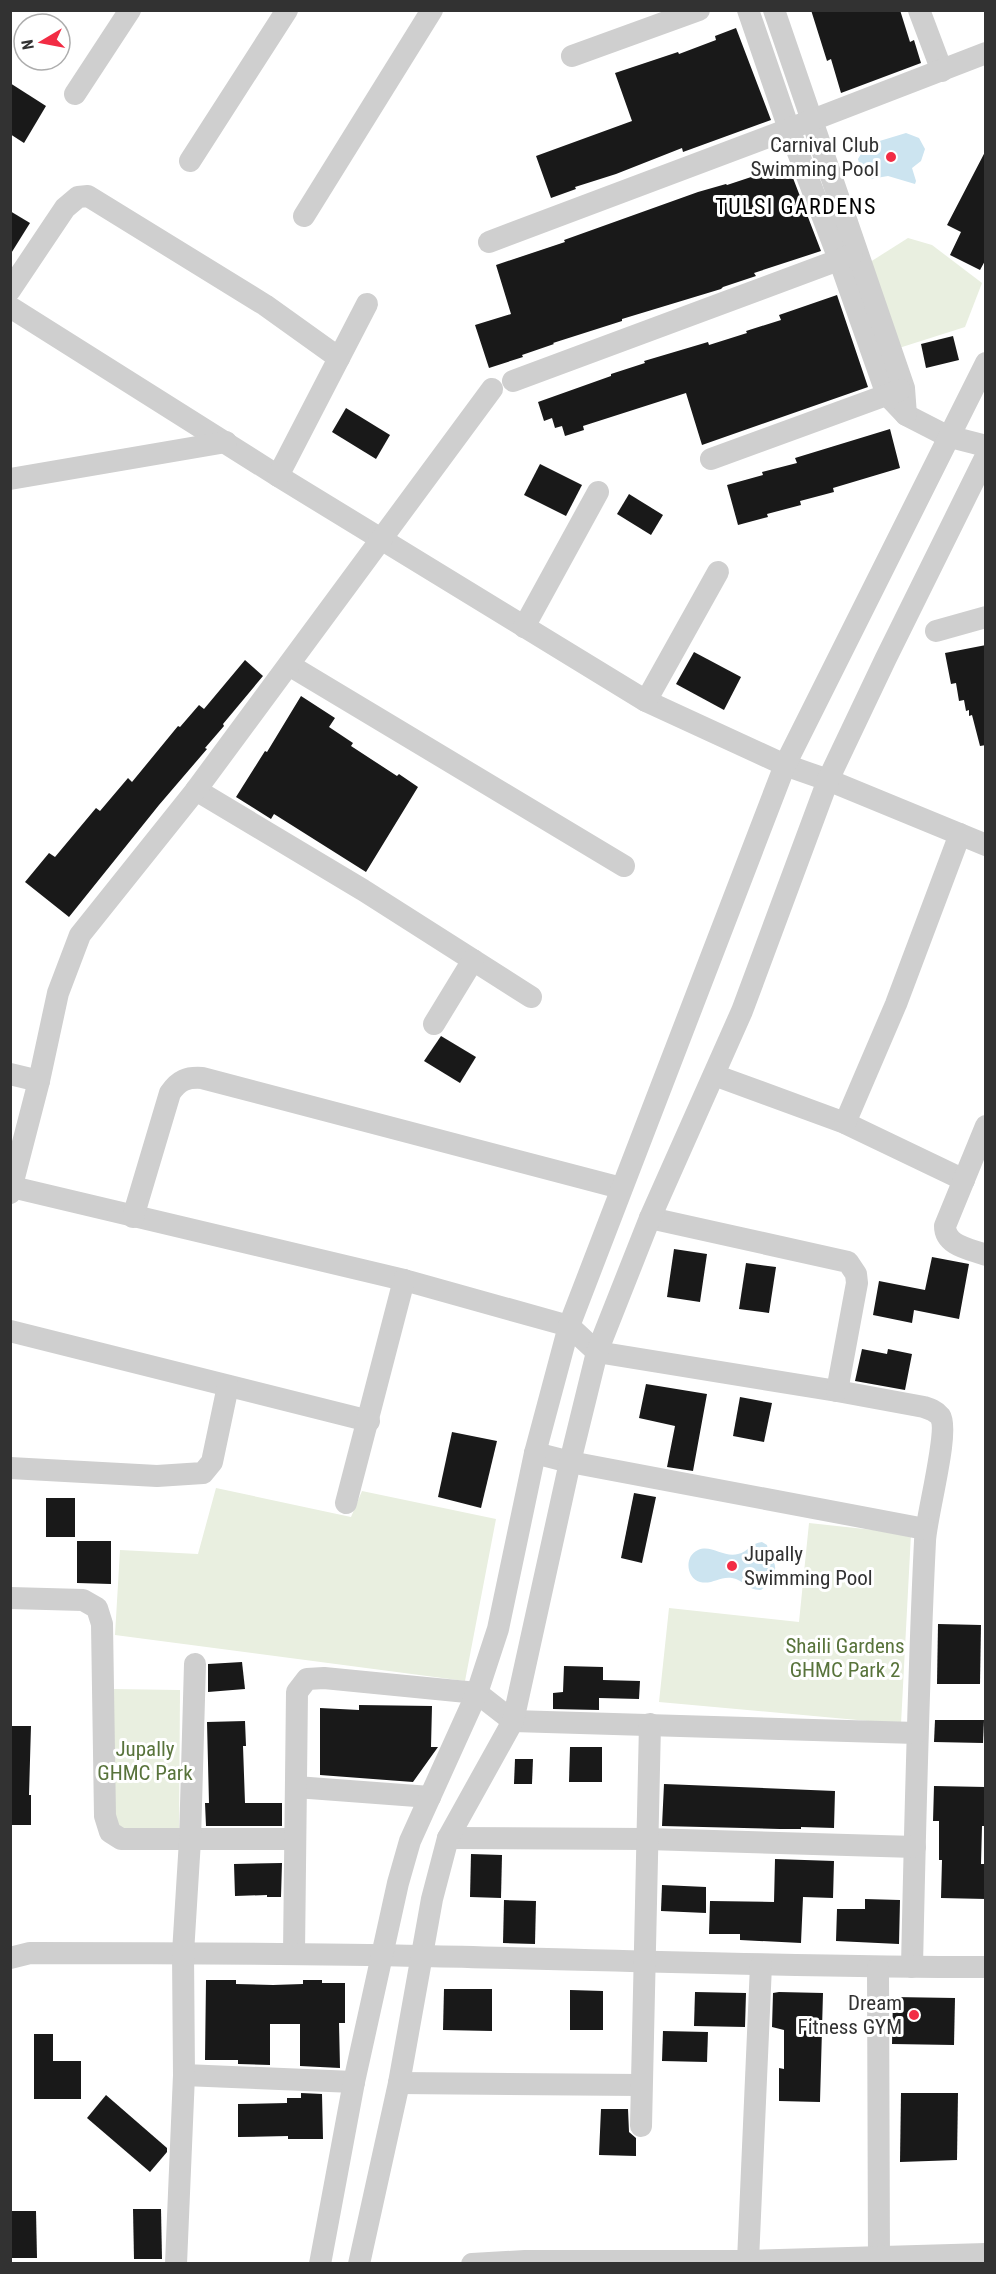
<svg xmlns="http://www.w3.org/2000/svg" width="996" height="2274" font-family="'Roboto Condensed',sans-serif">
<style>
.green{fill:#e9efe0}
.water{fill:#cce4f0}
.building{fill:#191919}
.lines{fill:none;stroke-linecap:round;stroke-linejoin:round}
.minor{stroke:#cfcfcf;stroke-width:22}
.poi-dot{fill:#f22c44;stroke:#fff;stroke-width:2}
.labels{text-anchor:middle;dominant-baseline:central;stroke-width:6;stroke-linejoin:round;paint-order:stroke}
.poi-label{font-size:21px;fill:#323232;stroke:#fff;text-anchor:end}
.park-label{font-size:21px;fill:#58733b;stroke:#fff}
.neighbourhood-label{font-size:22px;letter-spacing:1.5px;fill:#000;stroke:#fff}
</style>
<rect width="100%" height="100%" fill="#fff"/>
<g class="green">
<polygon points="908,238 932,245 982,283 965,327 899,348 867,264"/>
<polygon points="216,1488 351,1517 362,1491 496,1519 465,1681 115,1635 120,1550 198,1554"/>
<polygon points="809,1523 911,1534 901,1724 659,1702 669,1608 799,1622"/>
<polygon points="111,1689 180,1690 179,1833 110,1833"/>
</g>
<g class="water">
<polygon points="906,133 919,138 925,149 921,161 912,168 916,181 915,184 888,176 870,179 861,171 858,159 864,149 873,143"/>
<path d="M762,1542L767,1545L769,1556C774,1561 777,1566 774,1573L767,1578L766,1586L761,1590C749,1591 744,1580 732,1578C720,1576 712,1585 700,1582C686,1578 684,1556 698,1550C711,1544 724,1558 738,1554C748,1552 751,1543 762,1542Z"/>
</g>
<g class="building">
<polygon points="811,10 900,10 910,42 914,40 921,63 841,93 831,59 827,61"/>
<polygon points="736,28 771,120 683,152 682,148 616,174 575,187 576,189 551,198 536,156 632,121 615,73 678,52 679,54 716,40 715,36"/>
<polygon points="10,83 46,106 24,143 10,134"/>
<polygon points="986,150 986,259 980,270 950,255 961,232 947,225"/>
<polygon points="788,165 821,251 754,273 756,276 723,287 721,289 622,319 622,321 553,343 554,344 522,355 523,357 489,368 475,325 511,314 496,265 565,242 564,240 698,192 726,184 727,185"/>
<polygon points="10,211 30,223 10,255"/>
<polygon points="837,295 868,387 702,445 686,393 583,426 584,430 565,436 562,426 555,428 552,418 544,421 538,402 611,376 611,374 645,363 644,361 708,342 709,345 747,333 746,331 781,320 779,315"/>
<polygon points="953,336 959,360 926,368 921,344"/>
<polygon points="346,408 390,435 376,459 332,432"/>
<polygon points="890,429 900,468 833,488 834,492 800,501 801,505 767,514 768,517 738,525 727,485 763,475 762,472 797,463 795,458"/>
<polygon points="540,464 582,485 566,516 524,495"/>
<polygon points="629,494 663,515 651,535 617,514"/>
<polygon points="986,645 986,745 980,746 972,715 969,716 969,710 966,711 964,700 959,701 956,683 951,684 945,653"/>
<polygon points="694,652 741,677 724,710 676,684"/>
<polygon points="245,660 263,676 223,724 224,726 205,748 207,749 159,805 69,917 25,882 49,853 55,857 96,808 100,811 128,778 132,782 178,726 180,727 199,705 204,709"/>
<polygon points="301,696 335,718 329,727 353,743 351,746 397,776 399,774 418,787 366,872 274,814 271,819 236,797 265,751 267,752"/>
<polygon points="441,1036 476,1057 460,1083 424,1061"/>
<polygon points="674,1249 707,1254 700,1302 667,1297"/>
<polygon points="932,1257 969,1264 959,1319 914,1310 912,1323 873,1315 879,1281 925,1290"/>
<polygon points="746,1263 776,1267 769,1313 739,1309"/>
<polygon points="862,1349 887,1354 888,1349 912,1354 905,1390 855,1381"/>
<polygon points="646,1384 707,1394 693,1471 667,1467 675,1426 639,1418"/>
<polygon points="740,1397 772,1403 764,1442 733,1436"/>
<polygon points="452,1432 497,1441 481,1508 438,1497"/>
<polygon points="634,1493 656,1497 642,1563 621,1558"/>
<rect x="46" y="1498" width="29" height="39"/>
<polygon points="77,1541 111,1541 111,1584 77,1583"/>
<polygon points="938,1624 981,1625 980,1684 937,1684"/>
<polygon points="242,1662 245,1689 208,1692 208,1664"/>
<polygon points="564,1666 603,1667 603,1680 640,1681 639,1699 599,1698 599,1710 553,1709 553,1693 563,1692"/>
<polygon points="359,1705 432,1706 431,1747 438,1747 413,1782 320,1775 320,1708 359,1710"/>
<polygon points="935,1720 984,1720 983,1743 934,1742"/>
<polygon points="245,1721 246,1746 243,1746 245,1803 282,1803 282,1826 206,1826 205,1803 209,1803 207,1722"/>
<polygon points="10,1726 31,1726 29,1795 31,1795 31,1825 10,1825"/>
<polygon points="570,1747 602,1747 602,1782 569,1782"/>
<polygon points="515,1759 533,1759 532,1784 514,1784"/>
<polygon points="664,1784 835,1791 834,1828 801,1827 801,1829 780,1829 662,1826"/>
<polygon points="934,1786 986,1787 986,1826 982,1826 981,1864 986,1864 986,1899 941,1898 942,1860 939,1860 939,1821 933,1821"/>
<polygon points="471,1854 502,1855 501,1898 470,1897"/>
<polygon points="775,1859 834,1861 833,1898 803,1897 801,1943 740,1940 740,1934 709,1934 710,1901 774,1902"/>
<polygon points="282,1863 281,1897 267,1897 267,1895 235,1896 234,1864"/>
<polygon points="662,1885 706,1887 706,1913 661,1911"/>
<polygon points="865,1899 900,1900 899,1944 836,1941 837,1909 865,1909"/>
<polygon points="504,1900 536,1901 535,1944 503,1943"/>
<polygon points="206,1980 236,1980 236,1984 273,1985 303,1984 303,1980 322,1980 322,1983 345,1983 345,2023 339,2023 340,2068 300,2066 300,2024 270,2024 270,2065 238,2064 238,2060 205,2060"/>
<polygon points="444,1989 492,1989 492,2031 443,2030"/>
<polygon points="570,1990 603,1991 603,2030 570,2030"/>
<polygon points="695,1992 746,1993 745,2027 694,2026"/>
<polygon points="779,1992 823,1993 820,2102 779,2101 779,2068 784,2069 784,2030 772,2027 773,1993"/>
<polygon points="893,1997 955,1998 954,2045 892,2044"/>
<polygon points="663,2031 708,2032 707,2062 662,2061"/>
<polygon points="34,2034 53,2034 53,2061 81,2061 81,2099 34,2099"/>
<polygon points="301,2093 322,2094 323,2139 288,2139 288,2136 238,2137 238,2104 287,2103 287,2098 301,2098"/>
<polygon points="901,2093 958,2093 957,2160 900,2162"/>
<polygon points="106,2095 167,2148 167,2152 150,2172 87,2118"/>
<polygon points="601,2109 628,2109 629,2132 636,2138 636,2156 599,2155"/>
<polygon points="133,2209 161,2209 162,2259 134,2259"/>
<polygon points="10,2211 36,2211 37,2258 10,2258"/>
</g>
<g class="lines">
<g class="minor">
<polyline points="748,10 789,129 839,259 887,395 906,415 947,436 986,446"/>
<polyline points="774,10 904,388 906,415"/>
<polyline points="919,10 942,71"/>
<polyline points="572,56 699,10"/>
<polyline points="75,94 130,10"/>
<polyline points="190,161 287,10"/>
<polyline points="304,216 432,10"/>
<polyline points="489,242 789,129 986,53"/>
<polyline points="10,290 65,208 78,197 88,196 265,305 339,358"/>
<polyline points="10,307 278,476 646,701 785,765 828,780 986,845"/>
<polyline points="513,381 852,255"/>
<polyline points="711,459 900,390"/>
<polyline points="278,476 367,304"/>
<polyline points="10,479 226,442"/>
<polyline points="524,627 598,492"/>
<polyline points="936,631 986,617"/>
<polyline points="289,665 624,866"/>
<polyline points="646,701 718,572"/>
<polyline points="196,790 363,890 531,997"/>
<polyline points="434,1024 473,960"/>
<polyline points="10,1074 39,1081"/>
<polyline points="714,1075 845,1123 964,1180"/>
<polyline points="845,1123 896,1004 960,834"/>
<path d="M986,1126L945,1226C945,1246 970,1249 986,1255"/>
<path d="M12,1187L404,1280L569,1326L597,1352L837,1391L924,1407C930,1409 936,1411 940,1416C950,1430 926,1517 925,1541C918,1683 915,1825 912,1967"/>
<polyline points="10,1193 39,1081 58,993 80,935 196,790 492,389"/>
<path d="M133,1217L170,1093C179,1080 187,1077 202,1078L621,1188"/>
<polyline points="650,1218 848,1262 856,1274 857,1283 837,1391"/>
<polyline points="10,1331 369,1421"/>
<polyline points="535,1453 570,1462 925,1529"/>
<polyline points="10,1468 157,1476 203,1473 212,1462 228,1386"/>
<polyline points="346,1503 404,1280"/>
<polyline points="10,1598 83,1600 97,1608 102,1624 105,1816 110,1832 121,1839 294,1839"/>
<polyline points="296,1787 430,1797"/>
<polyline points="448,1838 647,1839 915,1847"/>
<polyline points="294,1954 297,1692 307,1679 324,1678 477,1693 513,1721 916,1733"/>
<path d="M10,1958L30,1953C161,1953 293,1953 424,1956C611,1960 798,1967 986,1967"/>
<polyline points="878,1968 879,2264"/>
<polyline points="184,2075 354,2082"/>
<polyline points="399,2083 641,2085"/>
<polyline points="641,2126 650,1724"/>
<polyline points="748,2261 761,1965"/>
<polyline points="176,2264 184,2075 183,1953 190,1840 195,1664"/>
<polyline points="320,2264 354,2082 398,1883 410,1841 477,1693 498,1629 535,1453 569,1326 785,765 986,363"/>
<polyline points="359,2264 399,2083 432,1899 448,1838 513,1721 570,1462 597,1352 650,1218 742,1011 828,780 886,658 986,456"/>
<polyline points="472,2264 525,2261 748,2261 986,2254"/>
</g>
</g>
<g class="poi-dot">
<circle cx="891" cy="157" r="6"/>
<circle cx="732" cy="1566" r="6"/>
<circle cx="914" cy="2015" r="6"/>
</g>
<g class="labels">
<g class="poi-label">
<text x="879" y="145">Carnival Club<tspan x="879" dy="24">Swimming Pool</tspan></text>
<text x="744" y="1554" text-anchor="start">Jupally<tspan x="744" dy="24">Swimming Pool</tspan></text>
<text x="902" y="2003">Dream<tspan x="902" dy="24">Fitness GYM</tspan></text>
</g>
<g class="park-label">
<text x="845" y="1646">Shaili Gardens<tspan x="845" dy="24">GHMC Park 2</tspan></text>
<text x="145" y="1749">Jupally<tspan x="145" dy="24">GHMC Park</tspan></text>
</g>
<g class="neighbourhood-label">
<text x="796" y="206">TULSI GARDENS</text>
</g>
</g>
<rect width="996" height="2274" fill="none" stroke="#323232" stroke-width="24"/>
<g transform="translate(42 42) rotate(260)"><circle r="28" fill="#ffffff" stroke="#adadad" stroke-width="1.5"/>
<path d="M0-4.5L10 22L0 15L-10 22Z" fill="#f22c44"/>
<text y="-9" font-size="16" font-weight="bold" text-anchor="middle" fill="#323232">N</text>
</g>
</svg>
